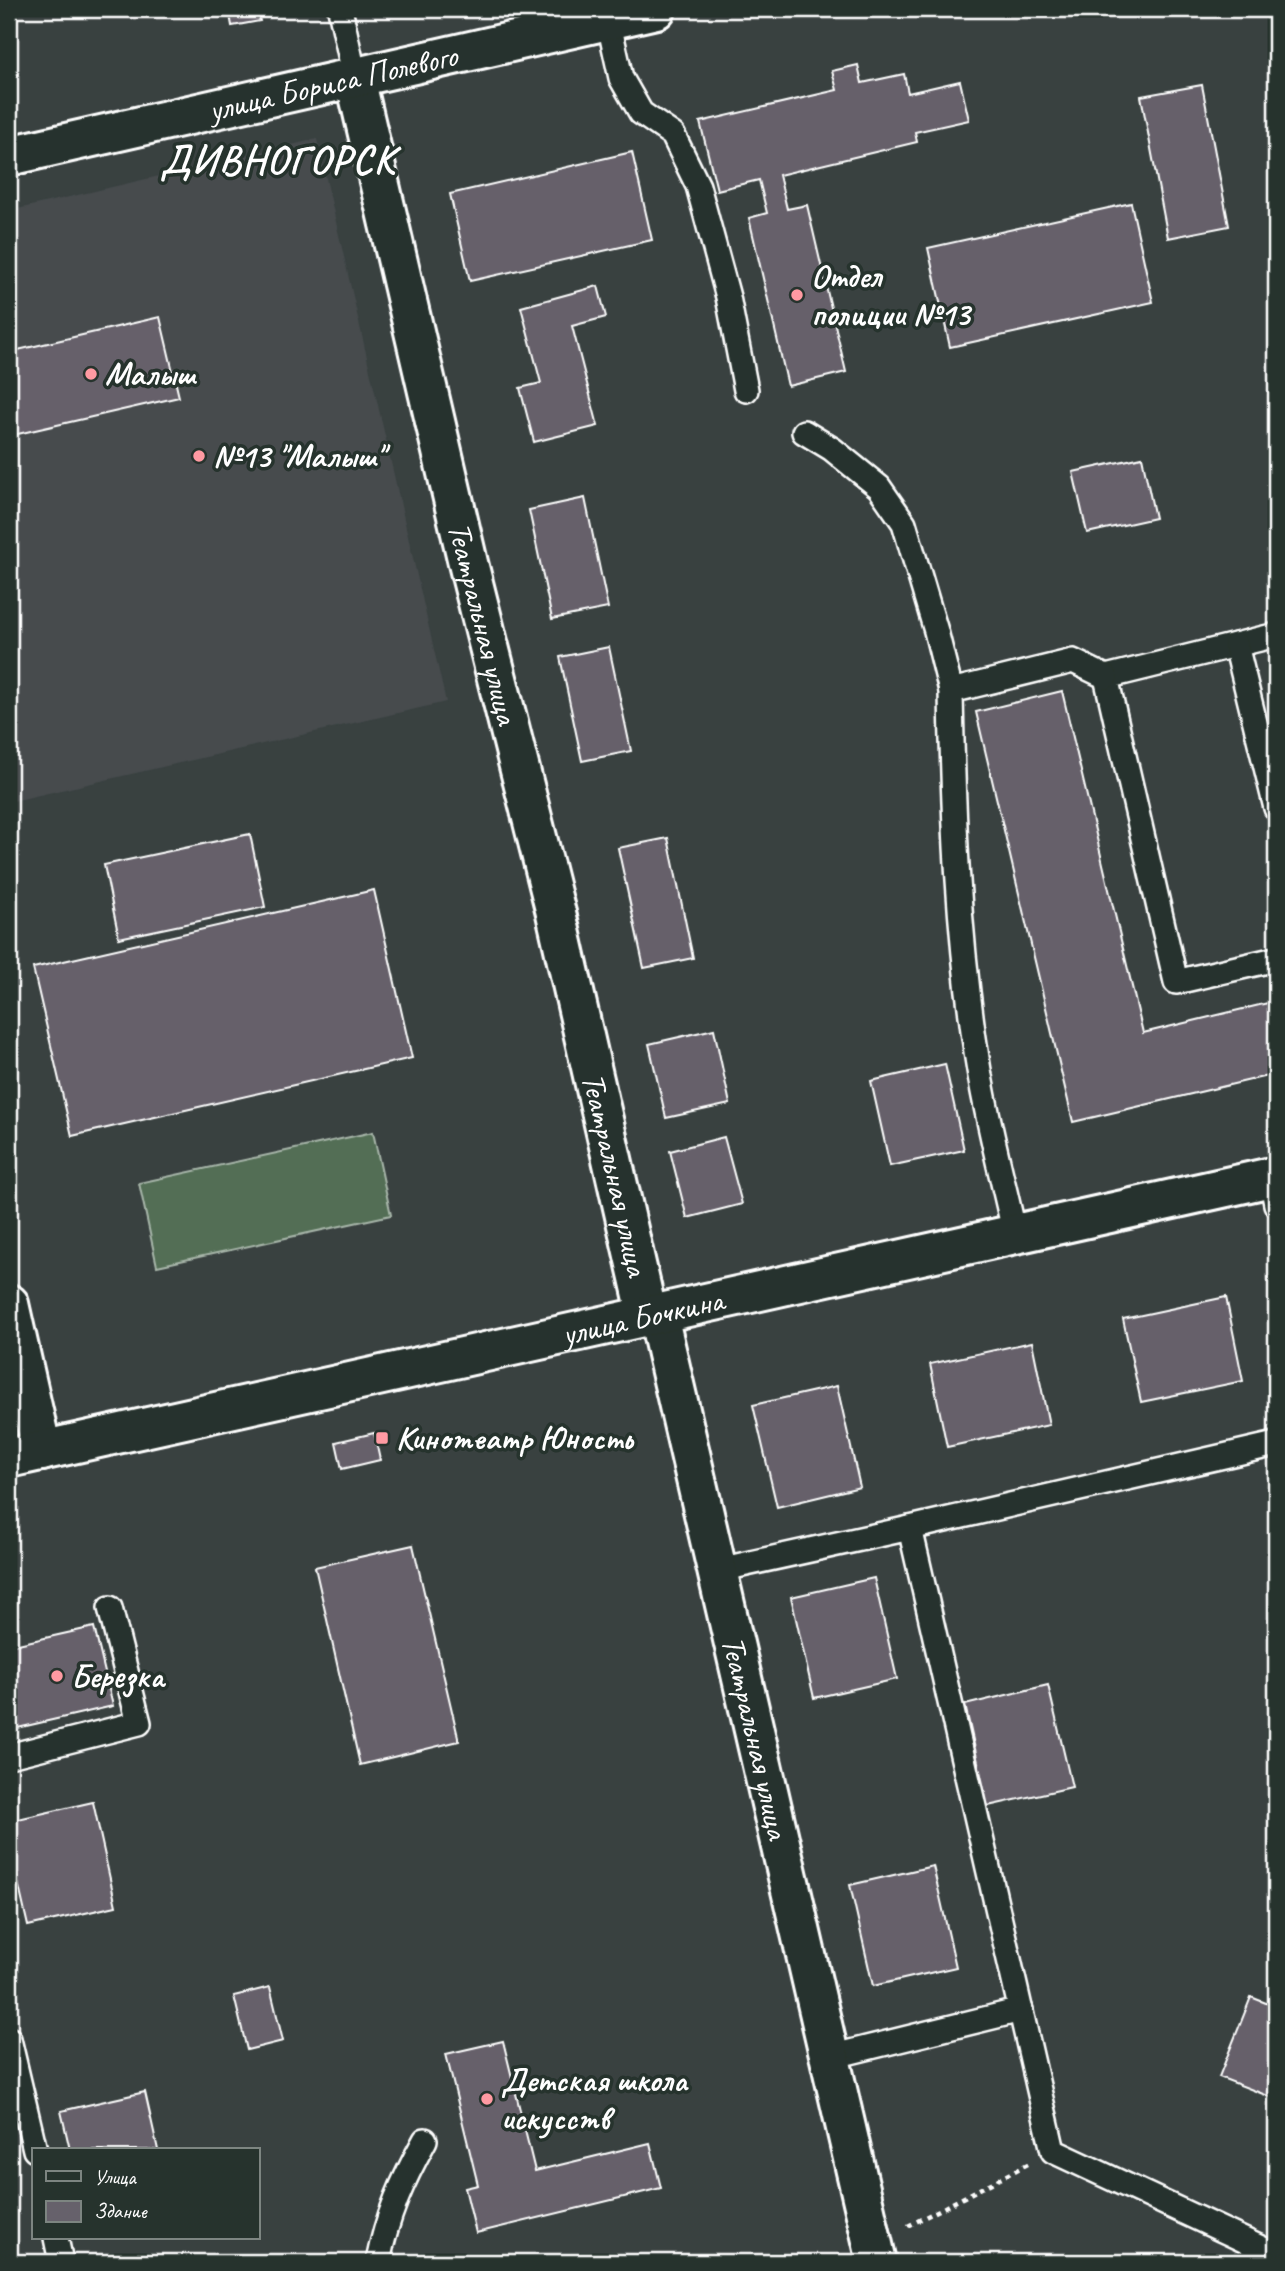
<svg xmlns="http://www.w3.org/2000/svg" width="1285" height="2271" font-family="Caveat,sans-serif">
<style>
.built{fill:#464b4d}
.garden{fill:#526e55;stroke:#a8b6aa;stroke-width:2}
.building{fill:#66616b;stroke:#fff;stroke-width:2}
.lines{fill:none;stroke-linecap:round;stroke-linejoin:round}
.lane-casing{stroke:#fff;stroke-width:28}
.street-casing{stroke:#fff;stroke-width:44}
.secondary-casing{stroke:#fff;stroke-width:44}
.path{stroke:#fff;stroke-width:4.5;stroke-dasharray:5 5;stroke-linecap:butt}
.lane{stroke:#26332d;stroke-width:23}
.street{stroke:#26332d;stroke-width:38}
.secondary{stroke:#26332d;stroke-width:38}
.poi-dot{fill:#ff9aa2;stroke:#26332d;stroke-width:2.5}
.labels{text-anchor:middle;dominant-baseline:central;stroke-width:7;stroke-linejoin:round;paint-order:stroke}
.street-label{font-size:33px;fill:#fff;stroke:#26332d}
.poi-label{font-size:33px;font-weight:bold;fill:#fff;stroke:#26332d;text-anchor:start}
.district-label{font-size:40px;font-weight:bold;letter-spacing:2px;fill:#fff;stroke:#26332d}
</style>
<rect width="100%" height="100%" fill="#394140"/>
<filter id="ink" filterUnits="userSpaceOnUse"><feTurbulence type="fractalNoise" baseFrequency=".0143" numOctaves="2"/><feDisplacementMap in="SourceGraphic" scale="14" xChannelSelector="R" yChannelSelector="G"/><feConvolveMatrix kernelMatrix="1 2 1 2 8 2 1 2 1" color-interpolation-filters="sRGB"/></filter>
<g filter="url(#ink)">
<polygon class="built" points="317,139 446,702 9,802 9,211"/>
<polygon class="garden" points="373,1132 391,1215 157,1266 139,1183"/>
<g class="building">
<polygon points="229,9 257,9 260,21 232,26"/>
<polygon points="858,65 862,83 904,74 908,93 960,81 969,120 915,132 917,142 779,175 787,209 807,205 846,372 788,386 749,218 767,213 759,180 717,190 700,122 837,90 832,71"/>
<polygon points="1202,85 1229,226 1168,238 1141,96"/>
<polygon points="632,152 652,240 470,281 450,194"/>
<polygon points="1131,203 1153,302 950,347 928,248"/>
<polygon points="598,286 606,317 572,326 598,426 534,442 520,388 541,383 521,307"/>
<polygon points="160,317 179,397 9,436 9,352"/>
<polygon points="1142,457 1155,518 1087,533 1073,472"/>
<polygon points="585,498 608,608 552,619 529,510"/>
<polygon points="609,647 631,751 582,761 560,657"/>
<polygon points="1062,691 1143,1033 1276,1001 1276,1074 1073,1122 976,712"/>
<polygon points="250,834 265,907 119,938 104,865"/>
<polygon points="668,838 693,958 644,968 618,848"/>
<polygon points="374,890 412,1058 72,1136 33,968"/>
<polygon points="714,1029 730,1104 666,1118 649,1044"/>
<polygon points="945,1064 964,1150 890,1166 871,1081"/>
<polygon points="724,1137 742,1204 687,1218 670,1151"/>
<polygon points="1226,1297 1243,1381 1141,1402 1123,1319"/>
<polygon points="1032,1342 1049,1425 947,1447 930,1364"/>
<polygon points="837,1386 860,1487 777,1507 753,1405"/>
<polygon points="374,1433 380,1460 342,1469 336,1442"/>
<polygon points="413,1545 459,1741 360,1765 315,1567"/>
<polygon points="874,1578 897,1679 814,1698 791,1597"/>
<polygon points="94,1627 113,1706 9,1730 9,1646"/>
<polygon points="1048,1685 1072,1787 988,1806 965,1705"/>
<polygon points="93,1802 116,1906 28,1926 9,1843 9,1821"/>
<polygon points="933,1866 956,1967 873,1986 850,1885"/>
<polygon points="270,1987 283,2041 247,2050 234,1996"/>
<polygon points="1251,1997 1276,2007 1276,2099 1219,2077"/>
<polygon points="503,2041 535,2171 650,2143 661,2188 476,2233 465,2188 478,2185 446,2054"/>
<polygon points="145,2092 158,2150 70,2150 61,2111"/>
</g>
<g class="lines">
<g class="lane-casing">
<g id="lane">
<polyline points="340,9 355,78"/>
<polyline points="608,19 621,78 641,113 673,135 698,186 728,297 746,390"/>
<polyline points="804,432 832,449 879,487 904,523 936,631 951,691"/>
<polyline points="1276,635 1106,677 1176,982 1276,959"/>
<polyline points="1236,645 1276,808"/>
<polyline points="1271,1178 1276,1204"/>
<path d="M1015,1235C1002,1176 986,1117 977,1058C958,936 953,814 951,691L1073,661L1106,677"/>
<polyline points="910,1528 1276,1444"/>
<polyline points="719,1570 910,1528 1053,2151 1276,2255"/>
<polyline points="9,1756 139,1723 110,1608"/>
<polyline points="9,2039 35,2150"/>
<polyline points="830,2057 1021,2010"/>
<polyline points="56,2238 61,2262"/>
<path d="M378,2262C387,2215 402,2182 425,2140"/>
</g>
</g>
<g class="street-casing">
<g id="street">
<path id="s1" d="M355,78L468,563L556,913L648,1317L658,1315L877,2262"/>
<polyline points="9,1304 42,1451"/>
</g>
</g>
<g class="secondary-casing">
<g id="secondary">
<path id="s2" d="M9,156L656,9"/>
<path id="s3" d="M9,1458L1276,1176"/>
</g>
</g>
<polyline class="path" points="908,2226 1028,2164"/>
<use href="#lane" class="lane"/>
<use href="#street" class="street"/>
<use href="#secondary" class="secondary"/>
</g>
</g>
<g class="poi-dot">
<circle cx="797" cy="295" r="7"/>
<circle cx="91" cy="374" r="7"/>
<circle cx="199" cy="456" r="7"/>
<rect x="375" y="1431" width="14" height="14" rx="3.5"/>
<circle cx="57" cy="1676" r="7"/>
<circle cx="487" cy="2099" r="7"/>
</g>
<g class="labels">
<g class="street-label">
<text stroke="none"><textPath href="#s2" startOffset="332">улица Бориса Полевого</textPath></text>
<text stroke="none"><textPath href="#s1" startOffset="560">Театральная улица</textPath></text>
<text stroke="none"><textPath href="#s1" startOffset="1127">Театральная улица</textPath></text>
<text stroke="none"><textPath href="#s3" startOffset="649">улица Бочкина</textPath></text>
<text stroke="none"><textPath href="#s1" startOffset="1717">Театральная улица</textPath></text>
</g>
<g class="poi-label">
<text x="811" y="276">Отдел<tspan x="811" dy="38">полиции №13</tspan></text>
<text x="105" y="374">Малыш</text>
<text x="213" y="456">№13 "Малыш"</text>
<text x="396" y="1438">Кинотеатр Юность</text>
<text x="71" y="1676">Березка</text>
<text x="501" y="2080">Детская школа<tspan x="501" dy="38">искусств</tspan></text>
</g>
<g class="district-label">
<text x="278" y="160">ДИВНОГОРСК</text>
</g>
</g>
<rect width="1285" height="2271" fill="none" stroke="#26332d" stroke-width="35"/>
<rect x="18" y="18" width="1250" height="2236" fill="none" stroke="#fff" stroke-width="2.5" filter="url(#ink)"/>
<rect x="32" y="2148" width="228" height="91" fill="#26332d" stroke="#7d8581" stroke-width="2"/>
<rect x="46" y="2171" width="35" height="10" fill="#26332d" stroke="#7d8581" stroke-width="2"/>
<text x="94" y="2184" font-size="21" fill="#ffffff">Улица</text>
<rect x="46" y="2201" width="35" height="21" fill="#66616b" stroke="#7d8581" stroke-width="2"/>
<text x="94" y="2218" font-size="21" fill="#ffffff">Здание</text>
</svg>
